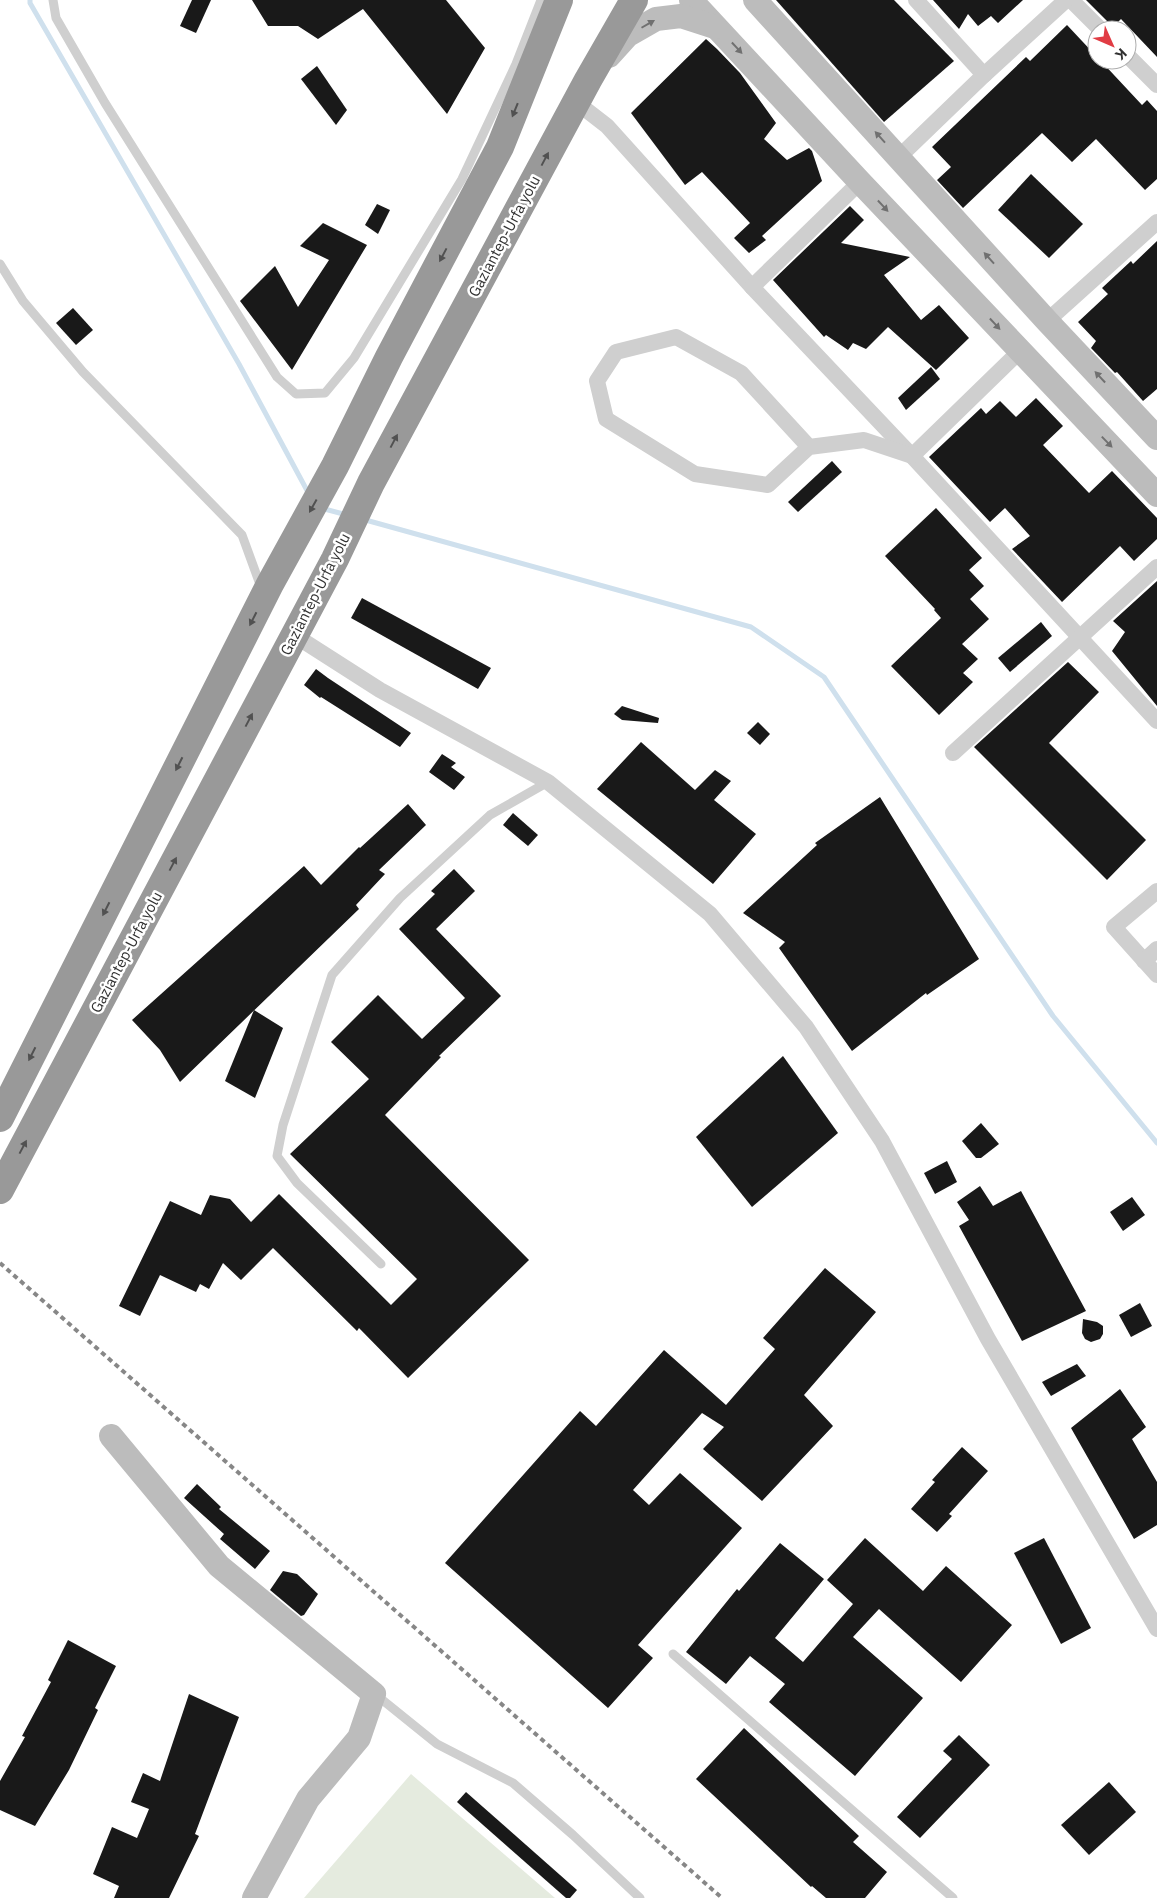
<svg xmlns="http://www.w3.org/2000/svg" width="1157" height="1898" font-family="'IBM Plex Sans',sans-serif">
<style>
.green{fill:#e5ebdf}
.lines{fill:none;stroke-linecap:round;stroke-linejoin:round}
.stream{stroke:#cfe0ed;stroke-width:5}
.building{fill:#191919}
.lane{stroke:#cfcfcf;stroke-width:9}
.street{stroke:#cfcfcf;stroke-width:16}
.secondary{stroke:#bcbcbc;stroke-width:24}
.highway{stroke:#999;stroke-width:28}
.rail{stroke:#878787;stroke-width:4;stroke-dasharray:5 4;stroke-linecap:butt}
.oneway{fill:#707070}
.oneway2{fill:#515151}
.labels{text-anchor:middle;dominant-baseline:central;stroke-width:5;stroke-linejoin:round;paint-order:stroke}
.street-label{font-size:15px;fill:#323232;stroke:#fff}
</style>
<rect width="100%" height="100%" fill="#fff"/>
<polygon class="green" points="411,1774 555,1898 304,1898"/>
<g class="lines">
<g class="stream">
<polyline points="30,0 30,3 239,364 310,496"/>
<polyline points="321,508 347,515"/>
<polyline points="362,519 751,627 824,677 1053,1016 1157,1143"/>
</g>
</g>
<g class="building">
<polygon points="192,0 211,0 196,33 180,26"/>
<polygon points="252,0 446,0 485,48 447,114 363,9 318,39 298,26 268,26"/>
<polygon points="776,0 894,0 954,61 884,122"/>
<polygon points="933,0 1023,0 998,23 991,16 978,26 968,14 959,29"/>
<polygon points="1086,0 1157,0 1157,57 1121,19 1113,27"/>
<polygon points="1067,25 1097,57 1097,60 1100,60 1142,105 1147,100 1157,111 1157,179 1145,190 1096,139 1072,162 1042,133 963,208 937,180 951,167 932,147 1026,57 1030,61"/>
<polygon points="706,39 717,49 740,73 776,123 764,139 787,160 809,148 812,151 822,181 762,236 766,240 749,253 734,238 750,223 702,172 685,185 631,113"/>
<polygon points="317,66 347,110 336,125 301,79"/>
<polygon points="1031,174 1083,224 1049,258 998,210"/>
<polygon points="377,204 390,210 378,234 365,225"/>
<polygon points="850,206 864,220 841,243 910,257 884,275 921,320 939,305 969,338 936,370 888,327 866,349 853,343 848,350 826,335 824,337 773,280"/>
<polygon points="323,223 367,245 292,370 240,301 275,266 298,307 329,260 300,246"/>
<polygon points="1157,241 1157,389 1143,401 1117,372 1115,373 1091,348 1096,341 1078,322 1108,294 1102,288 1131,261 1133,264"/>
<polygon points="73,308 93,330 76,345 56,323"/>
<polygon points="931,367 940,379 906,410 898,398"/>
<polygon points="1036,398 1063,426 1043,445 1089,493 1112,471 1157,518 1157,539 1134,561 1120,546 1062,602 1012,549 1030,536 1005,508 990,522 929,457 981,408 986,414 1000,401 1016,417"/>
<polygon points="832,461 842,472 798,512 788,502"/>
<polygon points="936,508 982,558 969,570 984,586 970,599 989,619 962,644 978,659 963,673 973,682 939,715 891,666 941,618 934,610 935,609 885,556"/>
<polygon points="1157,581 1157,706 1112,651 1125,632 1113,621"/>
<polygon points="362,598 491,668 478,689 351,618"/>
<polygon points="1041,622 1052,636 1010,672 998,658"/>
<polygon points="1068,662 1099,692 1049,743 1146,840 1107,880 974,747"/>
<polygon points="316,669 328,678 411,733 400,747 321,697 320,698 304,685"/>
<polygon points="622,706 659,718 658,723 622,720 614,714"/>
<polygon points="758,722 770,734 760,745 747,733"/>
<polygon points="641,742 695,790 715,770 731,781 714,800 756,834 713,884 597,789"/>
<polygon points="442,754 456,763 451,767 465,777 454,790 429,772"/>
<polygon points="880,797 979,959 927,995 926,993 852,1051 779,948 785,942 743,913 817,845 815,843"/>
<polygon points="408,804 426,825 379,870 385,874 356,905 359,909 180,1082 160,1050 132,1020 304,866 321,885 359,847 360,848"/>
<polygon points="513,813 538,835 528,846 503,825"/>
<polygon points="454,869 475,891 436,929 501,996 439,1056 441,1057 385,1115 529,1260 408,1378 359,1328 357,1331 273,1248 241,1280 223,1263 209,1289 200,1284 196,1292 160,1275 140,1316 119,1306 170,1201 201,1215 210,1195 230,1199 251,1222 279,1194 391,1305 417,1279 290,1154 369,1079 331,1042 378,995 422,1039 465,998 399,929 435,894 431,891"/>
<polygon points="254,1010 283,1028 255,1098 225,1081"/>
<polygon points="783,1056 838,1133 752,1207 696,1137"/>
<polygon points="981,1123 999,1144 981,1158 976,1158 962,1141"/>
<polygon points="947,1161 957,1182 935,1194 924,1173"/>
<polygon points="980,1186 993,1206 1021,1191 1086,1311 1022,1341 959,1226 969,1220 957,1202"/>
<polygon points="1132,1197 1145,1215 1123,1231 1110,1212"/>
<polygon points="825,1268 876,1312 804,1395 833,1426 762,1501 703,1449 724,1427 702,1413 633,1490 649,1505 680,1473 742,1528 638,1645 653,1658 608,1708 445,1563 580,1411 596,1426 664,1350 726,1405 775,1349 763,1338"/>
<polygon points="1140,1303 1152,1326 1131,1337 1119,1315"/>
<polygon points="1083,1319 1097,1322 1103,1326 1103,1334 1100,1339 1091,1342 1085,1339 1082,1333"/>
<polygon points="1077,1364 1086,1376 1051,1396 1042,1382"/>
<polygon points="1120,1389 1146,1427 1132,1439 1157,1482 1157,1525 1134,1539 1071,1428"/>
<polygon points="962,1447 988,1471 949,1514 952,1516 937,1532 911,1509 935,1482 932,1480"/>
<polygon points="197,1484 221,1507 219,1509 270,1551 255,1569 220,1539 224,1534 184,1498"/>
<polygon points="865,1538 923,1591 946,1566 1012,1625 961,1682 879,1609 853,1637 923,1698 855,1776 769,1702 785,1684 750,1656 726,1684 686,1652 737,1589 739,1591 780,1543 824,1579 775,1638 803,1662 853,1604 827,1580"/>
<polygon points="1044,1538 1091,1628 1061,1644 1014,1553"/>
<polygon points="283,1571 297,1574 318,1594 304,1615 301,1616 270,1590"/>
<polygon points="68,1640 116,1666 95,1708 98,1710 69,1770 35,1826 0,1810 0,1781 25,1737 22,1736 51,1682 48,1680"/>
<polygon points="189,1694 239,1717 195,1834 199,1836 169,1898 114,1898 119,1886 93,1874 112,1827 137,1838 149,1809 131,1802 143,1773 160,1781"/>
<polygon points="744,1728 859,1836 853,1842 887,1872 865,1898 826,1898 812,1886 811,1887 696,1779"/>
<polygon points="959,1735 990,1765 920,1838 897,1817 952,1759 943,1751"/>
<polygon points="1109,1782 1136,1812 1089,1855 1061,1825"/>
<polygon points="466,1792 577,1890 570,1898 566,1898 457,1802"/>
</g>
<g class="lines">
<g class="lane">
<polyline points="53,0 56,18 105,103 277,377 296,394 325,393 354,358 462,179 516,64 541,0"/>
<polyline points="0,264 23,301 83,372 242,535 261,587"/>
<polyline points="381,1264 297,1183 277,1156 283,1125 332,975 400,898 490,815 548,782"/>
<polyline points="673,1654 953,1898"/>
<polyline points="375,1694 437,1744 513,1783 573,1835 640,1898"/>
</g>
<g class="street">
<polyline points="916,0 984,75"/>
<polyline points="1071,0 1101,30"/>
<polyline points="1127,55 1157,85"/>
<polyline points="576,102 607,126 752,287 912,456 1157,721"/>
<polyline points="899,157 984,75 1066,0"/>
<polyline points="752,287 860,182"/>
<polyline points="1047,321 1157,222"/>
<polyline points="809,447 768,485 695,474 606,419 597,381 616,352 676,337 741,373 809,447 864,440 912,456 1020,351"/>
<polyline points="294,635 380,690 548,782 710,914 806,1027 882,1141 988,1339 1157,1629"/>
<polyline points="953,753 1157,567"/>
<polyline points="1157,891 1114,927 1157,975"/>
<polyline points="1144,961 1157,949"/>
</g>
<g class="secondary">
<polyline points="691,0 860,182 1157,495"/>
<polyline points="755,0 1047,321 1157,438"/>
<polyline points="609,56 628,35 656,19 681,16 715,27"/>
<polyline points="111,1436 219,1566 374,1694 359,1738 308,1799 254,1898"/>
</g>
<g class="highway">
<polyline points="0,1118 270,584 335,466 389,357 500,147 559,0"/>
<polyline points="0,1190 335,559 371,483 588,80 634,0"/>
</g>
<polyline class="rail" points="0,1263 722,1898"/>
</g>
<defs><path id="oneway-solid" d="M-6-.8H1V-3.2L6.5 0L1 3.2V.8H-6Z" transform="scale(1.25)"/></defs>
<g class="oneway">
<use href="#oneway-solid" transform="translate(648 24) rotate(-30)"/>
<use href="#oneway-solid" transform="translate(737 48) rotate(47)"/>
<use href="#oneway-solid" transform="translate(880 137) rotate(-132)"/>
<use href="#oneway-solid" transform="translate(883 206) rotate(47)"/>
<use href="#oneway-solid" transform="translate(989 258) rotate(-132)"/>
<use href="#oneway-solid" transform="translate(995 324) rotate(47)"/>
<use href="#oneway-solid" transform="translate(1100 377) rotate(-133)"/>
<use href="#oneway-solid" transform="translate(1107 442) rotate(46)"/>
</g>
<g class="oneway2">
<use href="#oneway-solid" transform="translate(515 110) rotate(112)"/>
<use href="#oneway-solid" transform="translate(545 159) rotate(-62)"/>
<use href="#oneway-solid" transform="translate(443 255) rotate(118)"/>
<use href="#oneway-solid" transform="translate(394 441) rotate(-62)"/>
<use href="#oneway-solid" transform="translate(313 506) rotate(119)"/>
<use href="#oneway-solid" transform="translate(253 619) rotate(117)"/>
<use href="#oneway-solid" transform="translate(249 720) rotate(-62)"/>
<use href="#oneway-solid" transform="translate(179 764) rotate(117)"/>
<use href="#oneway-solid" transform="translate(173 864) rotate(-62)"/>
<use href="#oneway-solid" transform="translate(106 909) rotate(117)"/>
<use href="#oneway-solid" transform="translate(32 1054) rotate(117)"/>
<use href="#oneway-solid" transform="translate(23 1147) rotate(-62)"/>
</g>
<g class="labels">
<g class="street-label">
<text transform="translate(504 236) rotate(-62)">Gaziantep-Urfa yolu</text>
<text transform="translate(315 594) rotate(-63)">Gaziantep-Urfa yolu</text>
<text transform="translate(126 952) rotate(-62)">Gaziantep-Urfa yolu</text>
</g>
</g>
<g transform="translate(1112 45) rotate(135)"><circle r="24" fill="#ffffff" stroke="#adadad"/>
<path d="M0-4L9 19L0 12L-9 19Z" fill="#e13c44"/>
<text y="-8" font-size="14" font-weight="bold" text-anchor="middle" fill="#323232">K</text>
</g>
</svg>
